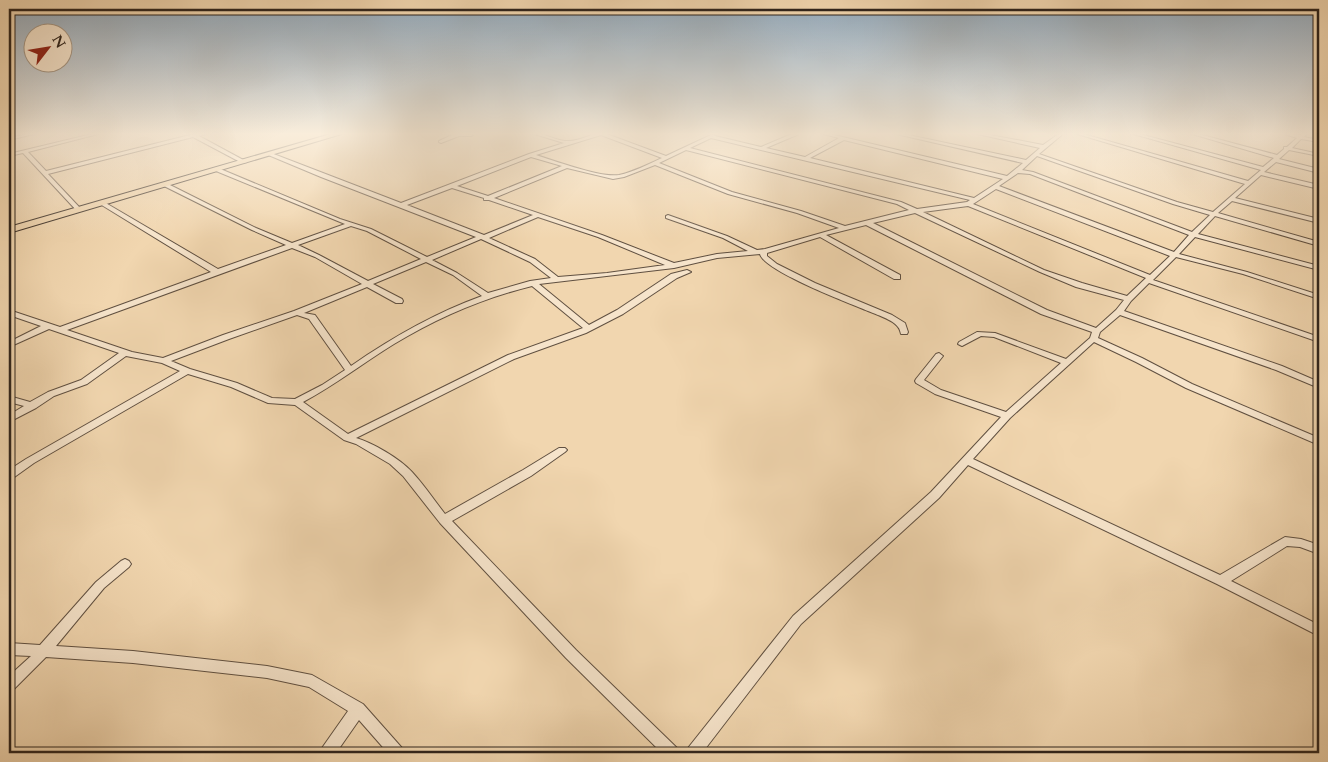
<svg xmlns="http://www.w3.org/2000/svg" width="1328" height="762" font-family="Cardo,serif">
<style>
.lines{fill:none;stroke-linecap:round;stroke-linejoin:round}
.street-casing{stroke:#605041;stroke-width:2}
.primary-casing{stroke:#2f241c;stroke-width:2}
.street{fill:#f6e4cb;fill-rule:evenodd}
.primary{fill:#f1d6af;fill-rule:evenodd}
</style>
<rect width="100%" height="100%" fill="#f1d6af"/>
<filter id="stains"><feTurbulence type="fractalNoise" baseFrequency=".004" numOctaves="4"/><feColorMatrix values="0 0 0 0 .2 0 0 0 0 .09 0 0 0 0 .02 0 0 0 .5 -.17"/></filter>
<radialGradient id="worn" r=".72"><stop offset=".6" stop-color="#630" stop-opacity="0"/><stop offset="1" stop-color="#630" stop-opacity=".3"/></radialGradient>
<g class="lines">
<g class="street-casing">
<g id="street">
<polygon points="31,133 38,133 9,140 9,138"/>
<polygon points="96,133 102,133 28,152 46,171 194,134 206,133 206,134 199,136 247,162 242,163 193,137 48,174 81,209 81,211 77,211 23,153 9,156 9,154"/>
<polygon points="441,133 458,133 473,135 471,136 459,136 441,143 439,142 439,141 452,135"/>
<path d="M531,133C544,132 557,142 569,141C580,141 592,133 604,133L666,156L713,134L715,136L761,147L794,133H799V134L766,148L805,157L839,138L820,133H826L1007,176L1023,163L892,133H899L1026,160L1040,148L973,133H980L1043,145L1060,133H1064L1039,154L1177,202L1213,212L1245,184L1074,133H1080L1248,181L1261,170L1130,133H1136L1263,167L1274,158L1189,133H1195L1277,155L1284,149V147H1287L1297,138L1285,134V133L1300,135L1303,133H1307L1304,137L1319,140V142L1301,139L1292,148L1319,154V156L1289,150L1279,159L1319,169V173L1276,162L1264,172L1319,185V189L1261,175L1235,198L1319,219V223L1232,201L1218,213L1319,242V246L1215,216L1198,234L1319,266V270L1195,237L1179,254L1247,272L1319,295V299L1243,274L1176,257L1153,280L1319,337V342L1149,283L1131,301L1124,311L1282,366L1319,382V388L1276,370L1120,315L1100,332L1098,338L1142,358L1192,384L1319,438V445L1186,388L1136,362L1094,342L1010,418L973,459L1220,575L1285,537L1301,539L1319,545V554L1300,547L1287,546L1231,581L1319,625V636L1217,584L968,465L939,498L801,624L702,753H686L688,748L793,616L931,492L1001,417L935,394L916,383L915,381L916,379L936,354L939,353L943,356L924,380L941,390L1006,412L1061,363L994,337L981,336L962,346L958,344L959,342L977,332L995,333L1066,359L1090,338L1092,332L1041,314L866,225L826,235L900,275V279H894L820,237L767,253V256L777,264L815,283L892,315L905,323L908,332L907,334H901C900,331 900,329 898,327C894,320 875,314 868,311C849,303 764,271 760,254L717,258L674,268L539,284L589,325L617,310L671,274L687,270L691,272L677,278L623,314L586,333L514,359L356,438C373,443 399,458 412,472C424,485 434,500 445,514L523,470L559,448H565L567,450L565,452L531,476L452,521L576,650L677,748L679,753H662L566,658L440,523L403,476L390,464L356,444L344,440L295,405L268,403L231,387L188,374L34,463L13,478L9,479V470L26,459L180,371L162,363L126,356L87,384L54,396L36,408L9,422V415L24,406L9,402V396L30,402L48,392L81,380L119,353L49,329L9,347V342L41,326L9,315V310L60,327L211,272L100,204V202H104L218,269L286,245L252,230L164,186V184H168L256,228L292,243L345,224L216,171L215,170L218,168L340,219L371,229L427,257L476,237L321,177L266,154L271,153L401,203L529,154L564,143ZM601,135L662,158C649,164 633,172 619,175C601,178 555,161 536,155ZM711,138L970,200L967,202L917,209L901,202L690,148ZM844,140L1003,179L974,198L810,158ZM686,150L897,204L909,210L845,226L801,211L732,192L659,163ZM1037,156L1173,204L1210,215L1192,232L1033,172L1022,170ZM531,157L562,166L488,196L457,186ZM655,165L728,194L797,213L839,228L765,249L757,250L727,236L668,215L666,216V218L723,238L748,251L717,254L674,263L602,235L494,198L567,168L613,179L624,177ZM1018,173L1030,174L1189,235L1174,252L999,186ZM452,188L484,198V200H489L533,215L484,235L407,205ZM996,189L1170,256L1150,275L973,204ZM968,206L1146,278L1127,296L1082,283L1044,270L923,212ZM915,213L1040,272L1076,287L1124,300L1116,310L1096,328L1047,310L873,223ZM538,217L598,237L665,265L607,273L558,277L535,259L489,238ZM351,226L367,231L421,259L368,281L319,255L298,245ZM481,239L530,262L551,278L530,281L488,293L457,273L432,260ZM292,248L315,257L362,284L294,311L223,335L163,358L132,352L67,330ZM426,262L453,275L482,296C435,313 393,337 351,366L315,315L304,313L367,287L396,303H402L403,301L402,299L373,284ZM532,286L583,328L508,355L348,434L303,402C335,385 363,363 394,344C437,318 483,298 532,286ZM297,315L309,319L345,370L322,385L295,399L272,398L237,383L190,369L171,361L229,339Z"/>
<polygon points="125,559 129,561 131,564 129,567 104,588 56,646 133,651 267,666 312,675 363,704 402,748 404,753 388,753 359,720 336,753 320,753 322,748 348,711 309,687 267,678 133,663 46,657 14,689 9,691 9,676 31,656 9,655 9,643 40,645 96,582 121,561"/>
</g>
</g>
<g class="primary-casing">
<polygon id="primary" points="334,133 345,133 9,233 9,227"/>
</g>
<use href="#street" class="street"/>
<use href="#primary" class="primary"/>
</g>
<linearGradient id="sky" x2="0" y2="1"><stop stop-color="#91a9bd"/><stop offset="0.56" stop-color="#f9eddb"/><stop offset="1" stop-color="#f9eddb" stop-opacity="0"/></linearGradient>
<rect width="1328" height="239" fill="url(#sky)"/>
<rect width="1328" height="762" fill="none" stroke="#f1d6af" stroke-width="30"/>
<rect x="10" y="10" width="1308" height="742" fill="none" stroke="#2f241c" stroke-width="2.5"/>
<rect x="15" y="15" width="1298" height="732" fill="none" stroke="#2f241c"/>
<g transform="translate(48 48) rotate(59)"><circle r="24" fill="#f6e4cb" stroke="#a69785"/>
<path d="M0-4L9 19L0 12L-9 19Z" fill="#8f2418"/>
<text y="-8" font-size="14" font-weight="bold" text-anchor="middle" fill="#2f241c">N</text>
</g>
<rect width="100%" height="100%" filter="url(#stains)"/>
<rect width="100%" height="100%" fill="url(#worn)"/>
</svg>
